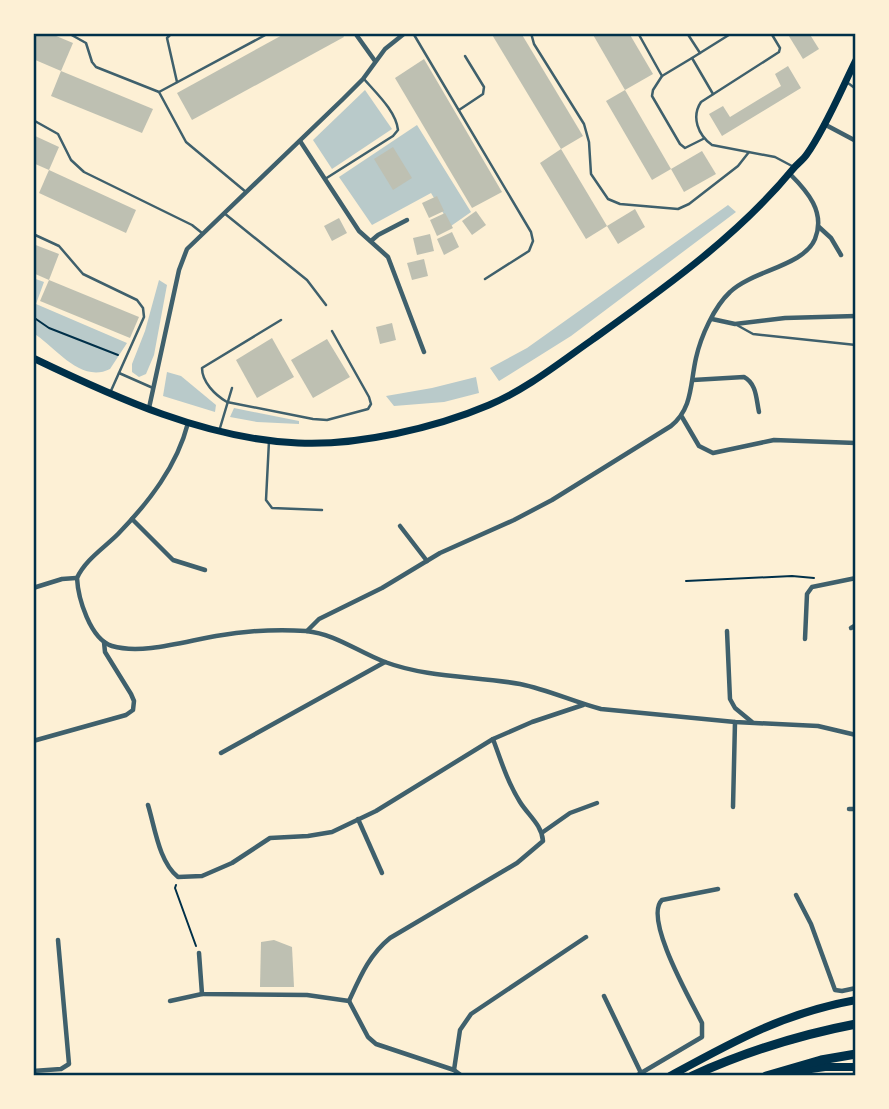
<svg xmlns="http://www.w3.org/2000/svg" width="889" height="1109" font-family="Commissioner,sans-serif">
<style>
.green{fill:#b9caca}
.building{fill:#bec0b2}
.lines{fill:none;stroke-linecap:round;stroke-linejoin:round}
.path{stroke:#003049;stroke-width:2}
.service{stroke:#3f606c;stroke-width:2.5}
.minor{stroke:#3f606c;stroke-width:4.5}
.secondary{stroke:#003049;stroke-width:7}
.trunk{stroke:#003049;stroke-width:8}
.motorway{stroke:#003049;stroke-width:9}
.neatline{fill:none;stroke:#003049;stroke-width:2.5}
</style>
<rect width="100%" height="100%" fill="#fdf0d5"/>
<g class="green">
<polygon points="365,90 392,129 332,169 313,140"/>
<polygon points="417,125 471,212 451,226 431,193 372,225 339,177"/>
<polygon points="728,205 736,212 571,336 499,381 490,368 527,348"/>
<path d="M33,278L44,282L36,304L127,343L110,369C80,384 55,346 33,333Z"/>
<polygon points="159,280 167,285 154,355 146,374 139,377 132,372 132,364 145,331"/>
<polygon points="167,372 181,376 216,405 215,412 163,396"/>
<polygon points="476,377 479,393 444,402 394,406 386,396 432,388"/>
<polygon points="234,408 299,421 299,424 257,422 230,417"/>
</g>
<g class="building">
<polygon points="33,33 49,33 73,43 61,71 33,59"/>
<polygon points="286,33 342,33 344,37 192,120 177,93"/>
<polygon points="491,33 521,33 583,136 561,149"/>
<polygon points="592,33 629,33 653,74 625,90"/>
<polygon points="787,33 809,33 819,49 803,59"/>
<polygon points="424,59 502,192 472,208 395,78"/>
<polygon points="788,66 801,88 722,136 709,114 723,106 730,117 781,86 775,74"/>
<polygon points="61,71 153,109 142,133 51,96"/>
<polygon points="625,90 671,169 652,180 606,101"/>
<polygon points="33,135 59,147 49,170 33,163"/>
<polygon points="393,147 412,178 393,190 374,159"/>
<polygon points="561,149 607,226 586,239 540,163"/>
<polygon points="702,151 716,174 684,192 671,169"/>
<polygon points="49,170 136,210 126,233 39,193"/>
<polygon points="437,196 444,211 429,218 422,203"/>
<polygon points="635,209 645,227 618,244 607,226"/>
<polygon points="476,211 486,225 472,235 462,221"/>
<polygon points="445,213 453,228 437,236 430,220"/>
<polygon points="339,218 347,233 332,241 324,226"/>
<polygon points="452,232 459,247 444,255 437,239"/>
<polygon points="430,234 434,251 417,255 413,238"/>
<polygon points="33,244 59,254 49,280 33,273"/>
<polygon points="424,259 428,276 412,280 407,263"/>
<polygon points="49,280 139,317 130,338 40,301"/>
<polygon points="392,323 396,340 380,344 376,327"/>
<polygon points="272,338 294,377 257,398 236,360"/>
<polygon points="327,339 350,377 313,398 291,360"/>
<polygon points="274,940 292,947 294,987 260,987 261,942"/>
</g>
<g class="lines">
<g class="path">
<polyline points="33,317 49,328 118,355"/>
<polyline points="686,581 792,576 814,578"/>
<polyline points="176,885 175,888 196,946"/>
</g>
<g class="service">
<polyline points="68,33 86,43 92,62 96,67 159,92 186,142 246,192"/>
<polyline points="172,33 167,38 177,82"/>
<polyline points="413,33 531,232 533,241 529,251 485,279"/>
<polyline points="531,33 534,44 584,124 589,142 591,174 608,199 620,204 678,209 689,204 738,166 749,152"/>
<polyline points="638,33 662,76 653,90 652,96 680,144 685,148 703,139"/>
<polyline points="687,33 700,53"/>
<path d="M771,33L780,48L779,52L701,102C691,117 698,135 712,145L775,157L792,166"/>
<polyline points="662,76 692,58"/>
<polyline points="848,83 856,89"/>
<polyline points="159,92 269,33"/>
<polyline points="713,94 692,58 732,33"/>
<polyline points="459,110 483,94 484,87 465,56"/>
<polyline points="33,120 58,134 71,160 84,172 192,225 202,233"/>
<path d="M325,179L393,136L398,130C396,111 376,93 364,79"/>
<polyline points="224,213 307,280 326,305"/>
<polyline points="33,234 59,246 83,274 137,300 143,308 144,317 110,393"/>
<path d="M281,320L202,368C202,382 215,395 227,402L313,419L327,420L368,409L371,404L369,397L332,331"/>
<polyline points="735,324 753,334 856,345"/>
<polyline points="119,373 153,388"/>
<polyline points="220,428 232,388"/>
<polyline points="269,441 266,500 272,508 322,510"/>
</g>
<g class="minor">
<polyline points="355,33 375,61"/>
<polyline points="824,124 856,141"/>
<polyline points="300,141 359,231 388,257 424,352"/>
<polyline points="819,227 831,238 841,255"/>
<polyline points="371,241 378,235 407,220"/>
<polyline points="712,319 735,324 785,318 856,316"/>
<path d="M693,380L744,377C757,384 756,399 759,412"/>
<polyline points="149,408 179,270 187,249 343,99 363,79 385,49 405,33"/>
<polyline points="682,417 699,446 713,453 774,440 856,443"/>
<path d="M188,423C177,466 149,502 118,534C104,548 85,560 77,578C78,598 90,639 112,646C142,655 186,641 216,636C245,631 277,629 306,631C336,634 358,652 385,662C428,678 476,676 520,684C549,690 574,702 601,709L735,722L818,726L856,735"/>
<polyline points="132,519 173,560 205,570"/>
<polyline points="400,526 427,561"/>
<polyline points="33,588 62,579 76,578"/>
<polyline points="851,628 856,625"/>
<path d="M307,631L319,619L382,588L440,553L514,520L552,500L671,426C693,408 690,384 696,358C701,336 714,307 730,292C751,271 804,266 815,239C826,212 807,191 790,174"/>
<polyline points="727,631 730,699 735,708 752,722"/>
<polyline points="805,639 807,594 812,587 856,578"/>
<polyline points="33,741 126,715 133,710 134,701 131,694 105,652 104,642"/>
<polyline points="221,753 385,662"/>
<path d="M148,805C155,828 159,862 178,877L202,876L232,863L270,838L308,836L332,832L376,811L493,739L532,722L583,705"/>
<polyline points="733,807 735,722"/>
<polyline points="849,809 856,809"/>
<polyline points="358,819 382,873"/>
<polyline points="543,832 570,813 597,803"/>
<polyline points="796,895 811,924 835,990 842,991 856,988"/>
<polyline points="199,953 202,994 307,995 349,1001 368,1037 376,1044 454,1070 462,1076"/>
<polyline points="604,996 641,1073"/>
<polyline points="170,1001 202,994"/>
<path d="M349,1001C360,977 369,955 390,938L517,863L543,841C542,825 528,815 520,802C508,783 501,761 493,739"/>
<polyline points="454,1070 460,1030 471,1014 586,937"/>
<polyline points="33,1071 61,1069 69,1064 58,940"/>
<path d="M636,1076L702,1037V1023C691,1001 643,918 662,900L718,889"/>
</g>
<path class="secondary" d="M33,358C116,398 206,439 298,443C357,446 435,428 489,405C527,389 559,363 592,340C663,289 737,237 793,169C797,164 803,160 807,154C826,127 841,90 856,60"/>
<g class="trunk">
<polyline points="790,1072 825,1067 856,1067"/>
<path d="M670,1076C734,1041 784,1013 856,1000"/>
</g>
<g class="motorway">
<path d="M692,1076C745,1052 798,1035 856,1024"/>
<polyline points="766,1076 821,1060 856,1054"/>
</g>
</g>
<rect width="889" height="1109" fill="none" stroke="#fdf0d5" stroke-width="70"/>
<rect x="35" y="35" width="819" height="1039" class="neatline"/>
</svg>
